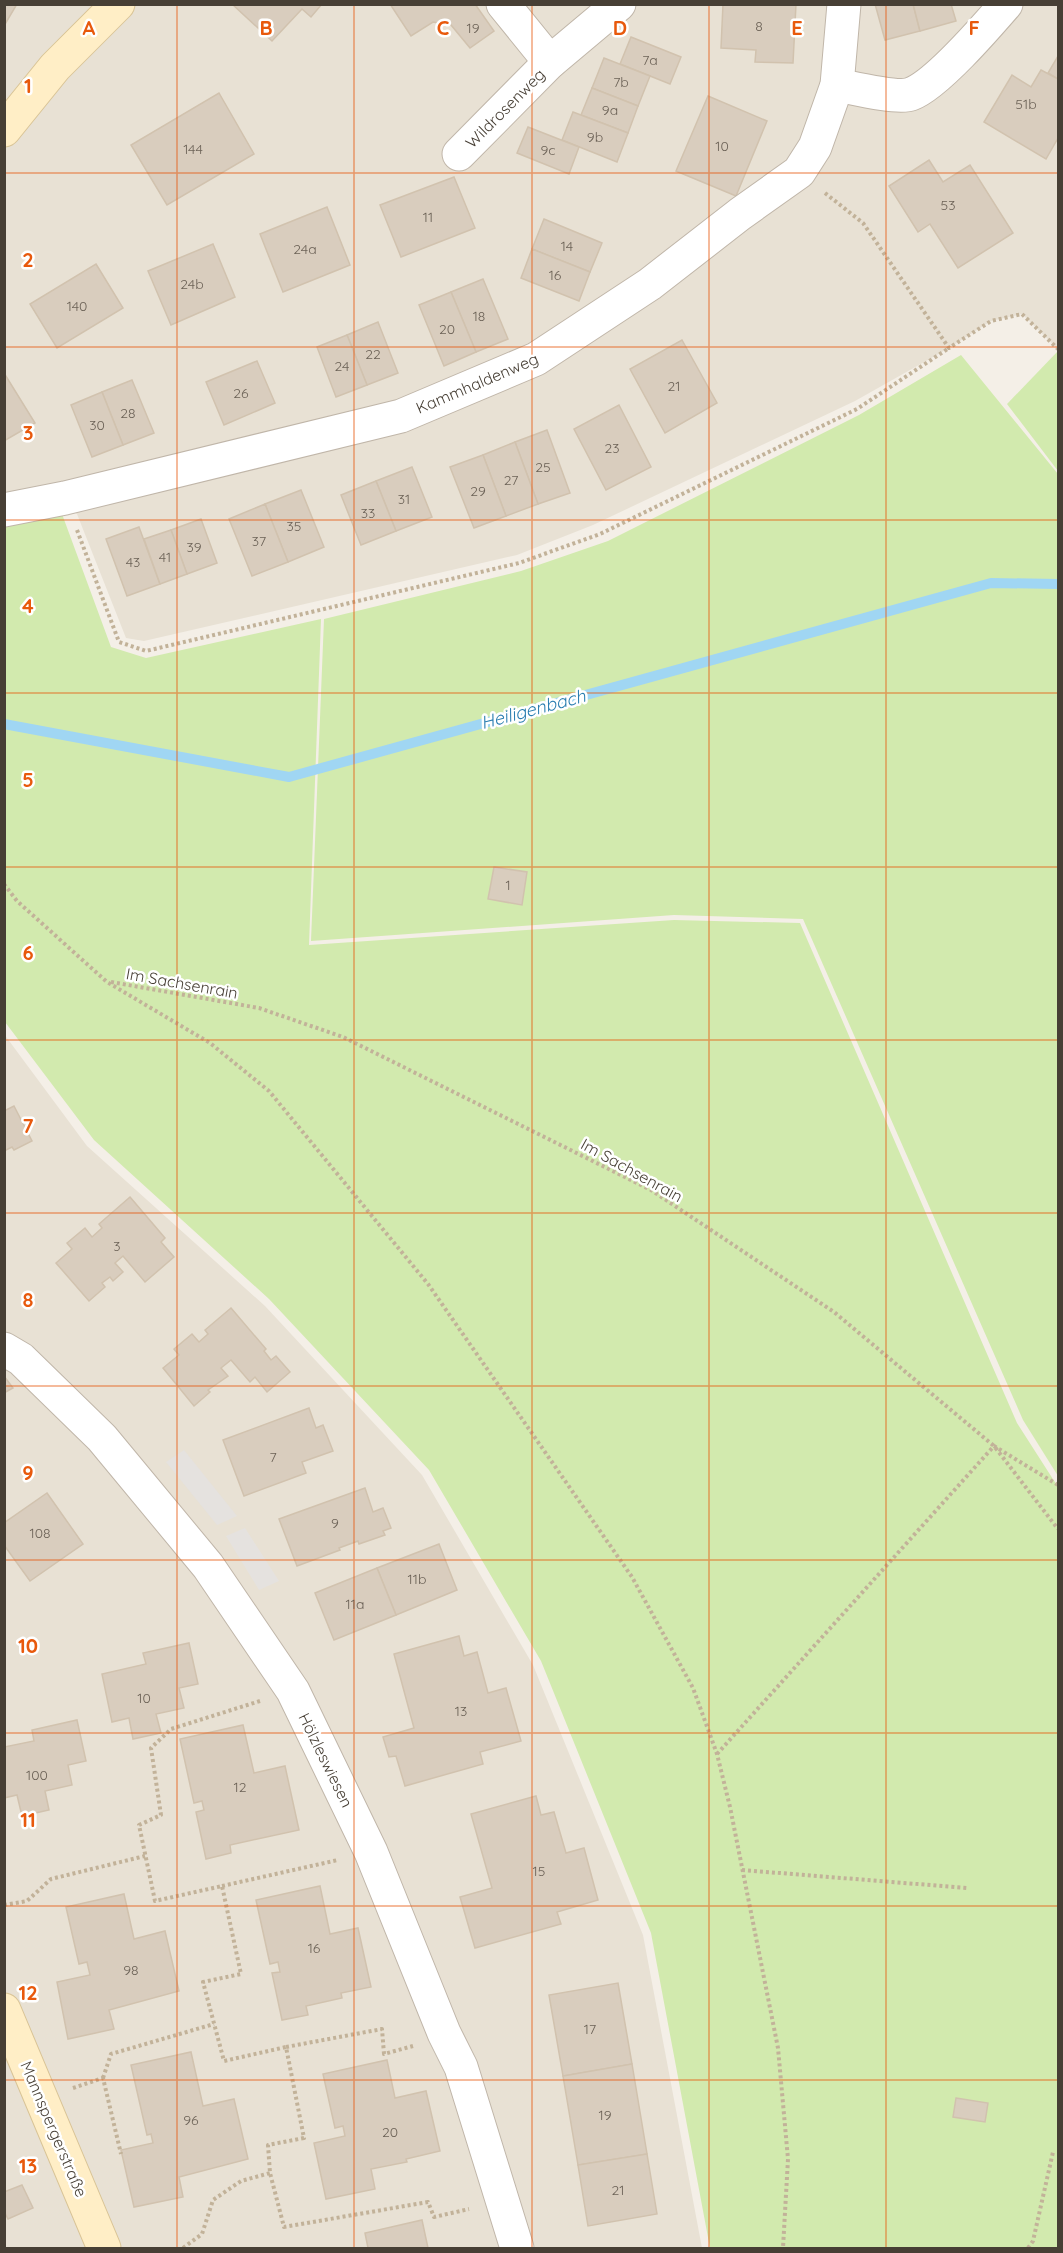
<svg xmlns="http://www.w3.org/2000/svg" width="1063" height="2253" font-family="Quicksand,sans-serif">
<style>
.residential{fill:#e8e1d4}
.green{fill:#d2eaae}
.parking{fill:#e5e2df}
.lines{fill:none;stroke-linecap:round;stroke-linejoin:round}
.stream{stroke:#a0d6f3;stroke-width:10}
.building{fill:#d9cdbe;stroke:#d1c2ae;stroke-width:1.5}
.street-casing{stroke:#c0b6a9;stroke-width:35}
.secondary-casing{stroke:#d9c496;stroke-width:35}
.path{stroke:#c2b299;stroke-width:4;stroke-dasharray:3 3;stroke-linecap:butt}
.street{stroke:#fff;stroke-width:33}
.secondary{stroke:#ffeec6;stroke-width:33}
.grid{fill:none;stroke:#e8590c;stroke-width:1.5;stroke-opacity:0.55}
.labels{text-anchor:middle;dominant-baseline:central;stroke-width:5;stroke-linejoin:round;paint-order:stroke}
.number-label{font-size:14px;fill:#6c6257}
.street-label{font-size:16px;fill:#473f35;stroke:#fff}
.water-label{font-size:18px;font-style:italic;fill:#297db0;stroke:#fff}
.grid-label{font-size:20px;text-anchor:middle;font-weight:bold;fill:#e8590c;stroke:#fff;stroke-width:5;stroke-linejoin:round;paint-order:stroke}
</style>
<rect width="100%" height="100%" fill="#f4efe7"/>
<g class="residential">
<polygon points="5,5 1058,5 1058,349 1022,314 991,321 949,348 855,401 593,525 517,555 144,641 126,638 77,514 47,489 5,493"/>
<polygon points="4,1034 87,1146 265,1306 422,1475 533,1665 643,1935 702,2248 5,2248"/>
</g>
<g class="green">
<polygon points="1058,351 1058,471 1007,404"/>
<polygon points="961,355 1058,474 1058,1476 1023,1420 803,919 674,915 311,941 324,619 521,571 608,541 859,415"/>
<polygon points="62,514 111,647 146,658 321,619 309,945 674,920 800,923 1017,1423 1058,1487 1058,2248 710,2248 651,1933 541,1661 429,1470 269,1299 94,1140 5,1022 5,523"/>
</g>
<g class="parking">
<polygon points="184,1450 237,1516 217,1525 166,1462"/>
<polygon points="245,1528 279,1581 259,1590 226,1536"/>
</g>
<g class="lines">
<polyline class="stream" points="4,724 289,777 991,583 1058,584"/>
</g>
<g class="building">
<polygon points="4,4 17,4 4,26"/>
<polygon points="232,4 322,4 311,17 302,9 272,41"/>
<polygon points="390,4 475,4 494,31 470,48 451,25 433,22 411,36"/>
<polygon points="723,4 796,4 793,63 755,62 756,50 721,48"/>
<polygon points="875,4 913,4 920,31 885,40"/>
<polygon points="913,4 951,4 956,21 920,31"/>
<polygon points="631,37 681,57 670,84 620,64"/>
<polygon points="1058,56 1058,79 1048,73"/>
<polygon points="604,58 650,76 638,106 592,88"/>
<polygon points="1041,70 1058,79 1058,138 1046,159 984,122 1012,75 1031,87"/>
<polygon points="592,88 638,106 628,133 581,115"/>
<polygon points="219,93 254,154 167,205 131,145"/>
<polygon points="708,96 767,121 736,196 676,171"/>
<polygon points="573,112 628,133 617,162 562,140"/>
<polygon points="528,127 579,147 569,174 517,153"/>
<polygon points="929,160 943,182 970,165 1013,233 958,268 930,224 918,232 889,186"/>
<polygon points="454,177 475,228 401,257 380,205"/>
<polygon points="327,207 350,265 283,292 260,234"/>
<polygon points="544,219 602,243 590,272 532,249"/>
<polygon points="213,244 235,297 171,325 148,271"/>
<polygon points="532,249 590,272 579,301 521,278"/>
<polygon points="96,264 123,308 57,348 30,304"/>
<polygon points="483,279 508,339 476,352 451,292"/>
<polygon points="451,292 476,352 444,366 419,305"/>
<polygon points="378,322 398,373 367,385 347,335"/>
<polygon points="347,335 367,385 336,397 317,347"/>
<polygon points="682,340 717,403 665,433 630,369"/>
<polygon points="257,361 275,403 224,425 206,382"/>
<polygon points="4,373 35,423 4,441"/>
<polygon points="132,380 154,433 123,445 102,392"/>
<polygon points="102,392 123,445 92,457 71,405"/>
<polygon points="619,405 651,467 606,490 574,429"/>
<polygon points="547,430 570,493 538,504 515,442"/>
<polygon points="515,442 538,504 506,516 483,455"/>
<polygon points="483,455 506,516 474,528 450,467"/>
<polygon points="412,467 432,517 396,531 376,481"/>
<polygon points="376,481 396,531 361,545 341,495"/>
<polygon points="301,490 324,547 288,562 265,504"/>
<polygon points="265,504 288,562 252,576 229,519"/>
<polygon points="201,519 217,563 187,574 171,530"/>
<polygon points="139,527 160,584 127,596 106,539"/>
<polygon points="171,530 187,574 160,584 144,539"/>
<polygon points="494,867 527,872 522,905 488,899"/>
<polygon points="14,1106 32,1141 14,1150 12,1147 4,1151 4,1111"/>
<polygon points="130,1197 165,1238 161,1242 174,1257 145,1282 123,1256 115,1263 123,1272 113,1281 110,1277 102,1283 105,1287 89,1301 56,1263 72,1249 67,1243 85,1228 92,1237 102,1228 99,1224"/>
<polygon points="231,1308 266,1349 264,1351 271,1360 276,1356 290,1372 267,1392 255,1377 250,1382 231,1360 221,1368 228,1376 208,1390 210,1392 194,1406 163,1368 179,1355 174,1349 192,1334 199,1342 208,1334 205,1330"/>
<polygon points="4,1376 13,1388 4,1393"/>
<polygon points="309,1408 316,1428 323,1425 333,1451 302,1462 306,1473 244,1496 223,1440"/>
<polygon points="365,1488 373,1512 383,1508 391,1528 383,1531 385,1535 359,1544 358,1541 339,1548 340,1550 297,1566 279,1519"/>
<polygon points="47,1493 83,1544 30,1581 4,1545 4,1523"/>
<polygon points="439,1544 457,1590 396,1615 377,1568"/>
<polygon points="377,1568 396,1615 334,1640 315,1593"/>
<polygon points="459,1636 464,1656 477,1652 488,1693 506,1688 521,1741 480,1752 483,1764 405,1786 396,1756 389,1757 383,1737 414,1728 394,1654"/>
<polygon points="189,1643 198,1684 179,1688 184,1708 156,1714 161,1733 133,1739 129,1718 112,1722 102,1674 146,1664 143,1653"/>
<polygon points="77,1720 86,1761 68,1765 72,1785 45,1791 49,1810 22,1816 17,1795 4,1798 4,1747 34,1741 32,1730"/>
<polygon points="243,1725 254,1773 285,1766 299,1830 230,1845 231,1853 206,1859 196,1812 204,1810 202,1801 194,1803 180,1739"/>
<polygon points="536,1796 541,1815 554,1812 566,1853 584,1848 598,1900 557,1912 561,1924 475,1948 460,1897 492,1888 471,1814"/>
<polygon points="320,1886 330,1934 358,1928 371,1987 341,1993 342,1998 306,2006 308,2015 282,2020 272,1973 280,1972 278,1962 270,1964 256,1900"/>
<polygon points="124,1894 134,1939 165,1931 179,1991 109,2010 114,2029 68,2039 57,1982 90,1975 87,1962 79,1964 66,1907"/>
<polygon points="618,1983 632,2064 563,2076 549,1995"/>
<polygon points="191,2052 203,2106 234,2099 248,2159 179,2177 183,2197 134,2207 121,2150 153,2143 151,2134 147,2135 131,2065"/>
<polygon points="387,2060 395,2098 426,2091 440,2151 406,2159 407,2162 371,2169 375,2189 326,2199 314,2143 345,2136 343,2126 335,2128 323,2074"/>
<polygon points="632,2064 647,2154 578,2165 563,2076"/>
<polygon points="956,2098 988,2103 985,2122 953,2117"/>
<polygon points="647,2154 657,2214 588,2226 578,2165"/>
<polygon points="22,2185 33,2208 8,2219 4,2211 4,2192"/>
<polygon points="422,2220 428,2248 368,2248 365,2233"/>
</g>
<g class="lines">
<g class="street-casing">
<g id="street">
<polyline points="503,4 550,62"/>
<path d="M837,85C853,88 898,99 911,94C936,85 987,26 1006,4"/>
<polyline points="459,154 550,62 619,4"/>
<polyline points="4,510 65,498 401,416 536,359 650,284 740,214 799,172 815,147 837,85 844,4"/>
<polyline points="4,1349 21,1359 102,1438 208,1566 293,1691 371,1852 444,2033 461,2067 517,2248"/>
</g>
</g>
<g class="secondary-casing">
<g id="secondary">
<polyline points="4,130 55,67 118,4"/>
<polyline points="4,2010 104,2248"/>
</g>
</g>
<g class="path">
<polyline points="825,193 863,223 949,348 991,321 1022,314 1058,349"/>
<polyline points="77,530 119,642 146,651 519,563 600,534 857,409 949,348"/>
<polyline points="4,884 17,901 107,982 210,1043 269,1091 428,1284 632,1577 693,1688 717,1754 730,1807 778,2048 788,2159 783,2248"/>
<polyline points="111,982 259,1008 343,1037 651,1190 834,1312 994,1446 1058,1529"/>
<polyline points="260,1701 171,1729 151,1748 161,1815 139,1825 155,1901 222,1886 241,1974 203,1982 224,2061 286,2047 304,2138 268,2145 270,2173 284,2227 428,2202 434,2217 469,2209"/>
<polyline points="717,1754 994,1446 1058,1485"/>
<polyline points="742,1870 967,1888"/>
<polyline points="222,1886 338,1860"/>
<polyline points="4,1905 27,1901 51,1879 145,1856"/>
<polyline points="286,2047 382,2029 384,2054 413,2046"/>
<polyline points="103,2078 111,2054 214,2024"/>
<polyline points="73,2088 103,2078 121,2154"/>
<polyline points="183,2248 202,2234 213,2200 241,2181 270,2173"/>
<polyline points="1028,2248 1033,2241 1053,2152"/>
</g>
<use href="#street" class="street"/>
<use href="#secondary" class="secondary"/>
</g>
<path class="grid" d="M177,4V2248M354,4V2248M532,4V2248M709,4V2248M886,4V2248M4,173H1058M4,347H1058M4,520H1058M4,693H1058M4,867H1058M4,1040H1058M4,1213H1058M4,1386H1058M4,1560H1058M4,1733H1058M4,1906H1058M4,2080H1058"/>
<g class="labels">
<g class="number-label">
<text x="759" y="26">8</text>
<text x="473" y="28">19</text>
<text x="650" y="60">7a</text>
<text x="621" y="82">7b</text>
<text x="1026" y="104">51b</text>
<text x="610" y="110">9a</text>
<text x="595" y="137">9b</text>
<text x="722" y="146">10</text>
<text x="193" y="149">144</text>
<text x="548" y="150">9c</text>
<text x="948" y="205">53</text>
<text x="428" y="217">11</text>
<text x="567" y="246">14</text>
<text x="305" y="249">24a</text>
<text x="555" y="275">16</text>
<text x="192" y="284">24b</text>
<text x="77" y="306">140</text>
<text x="479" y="316">18</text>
<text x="447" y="329">20</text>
<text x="373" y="354">22</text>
<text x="342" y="366">24</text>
<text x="674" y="386">21</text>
<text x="241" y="393">26</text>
<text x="128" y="413">28</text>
<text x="97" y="425">30</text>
<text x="612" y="448">23</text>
<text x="543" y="467">25</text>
<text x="511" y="480">27</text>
<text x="478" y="491">29</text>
<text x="404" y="499">31</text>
<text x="368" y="513">33</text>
<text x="294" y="526">35</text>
<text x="259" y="541">37</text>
<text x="194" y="547">39</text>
<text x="165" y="557">41</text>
<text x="133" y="562">43</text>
<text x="508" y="885">1</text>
<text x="117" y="1246">3</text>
<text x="273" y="1457">7</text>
<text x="335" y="1523">9</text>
<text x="40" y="1533">108</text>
<text x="417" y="1579">11b</text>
<text x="355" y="1604">11a</text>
<text x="144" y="1698">10</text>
<text x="461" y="1711">13</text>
<text x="37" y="1775">100</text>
<text x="240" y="1787">12</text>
<text x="539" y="1871">15</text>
<text x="314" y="1948">16</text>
<text x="131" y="1970">98</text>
<text x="590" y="2029">17</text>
<text x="605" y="2115">19</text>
<text x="191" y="2120">96</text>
<text x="390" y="2132">20</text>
<text x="618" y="2190">21</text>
</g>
<g class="street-label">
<text transform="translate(505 108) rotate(-45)">Wildrosenweg</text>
<text transform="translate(477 383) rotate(-23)">Kammhaldenweg</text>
<text transform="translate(182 983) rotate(10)">Im Sachsenrain</text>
<text transform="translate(632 1170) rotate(29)">Im Sachsenrain</text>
<text transform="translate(326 1760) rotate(64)">Hölzleswiesen</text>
<text transform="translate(54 2129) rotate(67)">Mannspergerstraße</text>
</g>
<g class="water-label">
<text transform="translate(533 709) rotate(-15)">Heiligenbach</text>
</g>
</g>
<g class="grid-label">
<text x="89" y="35">A</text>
<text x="266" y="35">B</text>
<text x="443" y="35">C</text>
<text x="620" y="35">D</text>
<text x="797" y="35">E</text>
<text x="974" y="35">F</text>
<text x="28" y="93">1</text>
<text x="28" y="267">2</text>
<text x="28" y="440">3</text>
<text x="28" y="613">4</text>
<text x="28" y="787">5</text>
<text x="28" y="960">6</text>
<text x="28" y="1133">7</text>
<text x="28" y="1307">8</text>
<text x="28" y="1480">9</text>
<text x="28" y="1653">10</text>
<text x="28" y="1827">11</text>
<text x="28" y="2000">12</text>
<text x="28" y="2173">13</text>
</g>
<rect width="1063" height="2253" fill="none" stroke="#473f35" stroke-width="12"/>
</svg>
